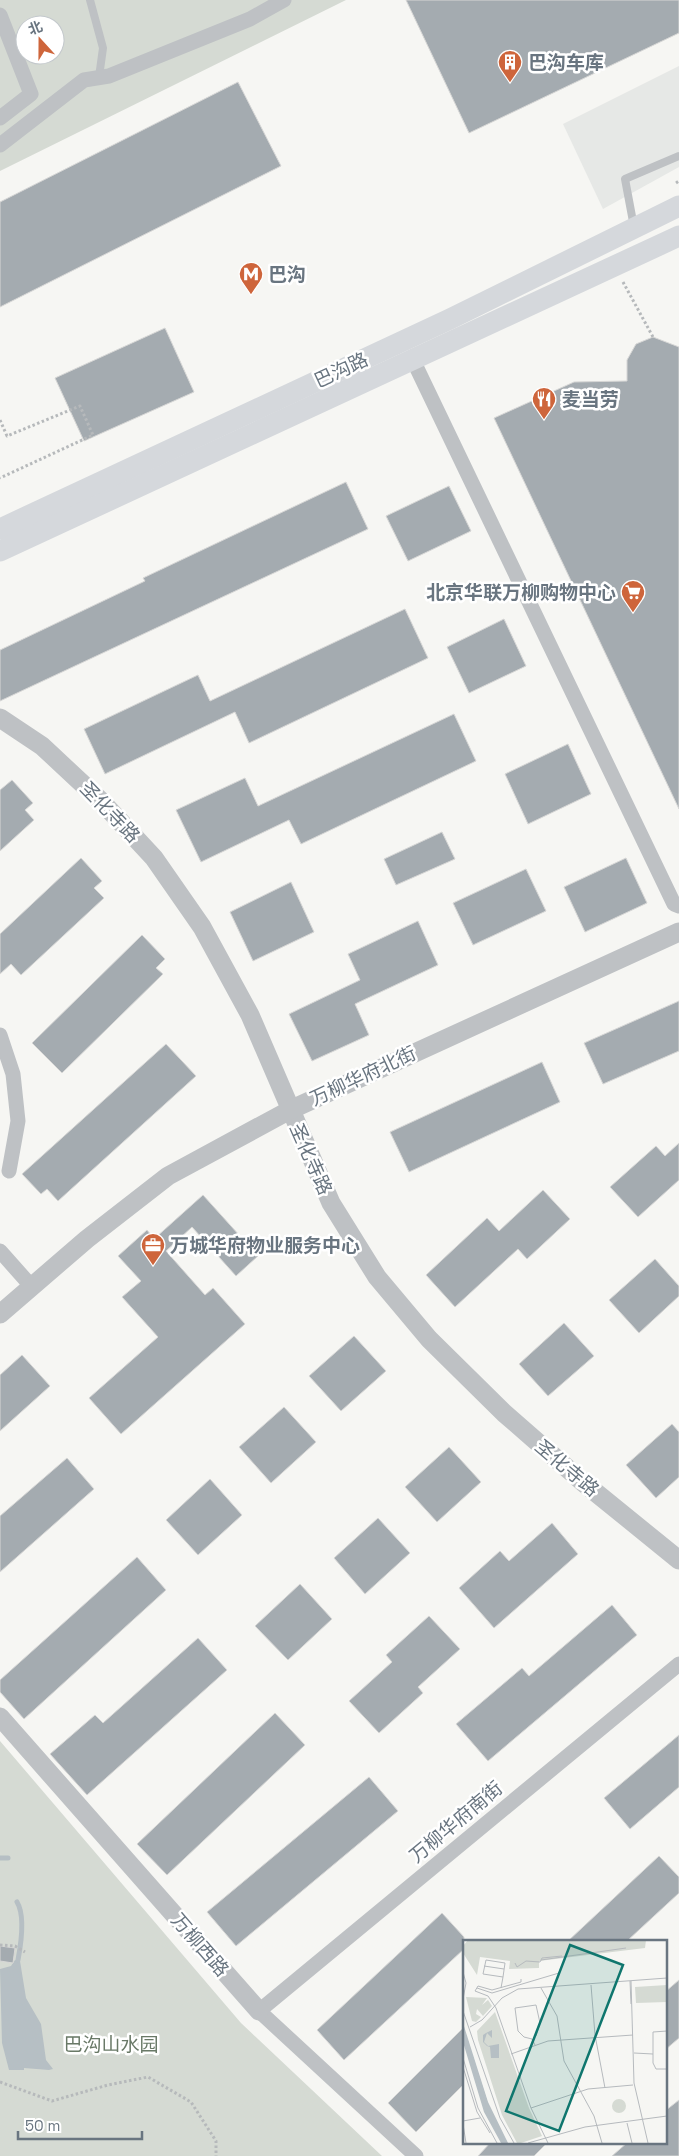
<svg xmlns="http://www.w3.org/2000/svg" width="679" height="2156" font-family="'Space Grotesk','Noto Sans SC',sans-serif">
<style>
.built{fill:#e6e8e6}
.green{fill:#d5dad3;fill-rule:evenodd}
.water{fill:#b6bfc4}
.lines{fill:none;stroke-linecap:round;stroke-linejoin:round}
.stream{stroke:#b6bfc4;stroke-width:5}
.building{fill:#a4abb0;stroke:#d7d7d6}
.path{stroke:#b6b9bb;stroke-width:3;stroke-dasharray:2.5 2.5;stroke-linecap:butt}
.service{stroke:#bec1c4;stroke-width:8}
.minor{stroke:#bec1c4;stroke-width:15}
.tertiary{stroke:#bec1c4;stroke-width:19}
.secondary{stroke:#d5d8dc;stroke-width:21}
.labels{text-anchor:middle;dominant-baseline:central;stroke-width:5;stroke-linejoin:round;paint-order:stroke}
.poi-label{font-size:19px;font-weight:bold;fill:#697580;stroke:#fff;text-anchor:start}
.street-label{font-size:19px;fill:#697580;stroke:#fff}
.park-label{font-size:19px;fill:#697967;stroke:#fff}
.inset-river{fill:none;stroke:#b6bfc4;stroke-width:2.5}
.inset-road{fill:none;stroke:#b6babe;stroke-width:1}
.view{fill:#0f766e;fill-opacity:0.15;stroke:#0f766e;stroke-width:2.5}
.inset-edge{fill:none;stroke:#697580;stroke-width:2.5}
</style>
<rect width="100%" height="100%" fill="#f6f6f3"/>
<polygon class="built" points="679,66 679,167 603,209 563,124"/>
<g class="green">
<path d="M0,0H346L0,171ZM25,25H55V55H25Z"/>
<polygon points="0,1741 241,2023 382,2156 0,2156"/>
</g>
<polygon class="water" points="15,1960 20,1961 26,1998 41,2024 46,2060 53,2069 49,2070 24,2068 24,2070 9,2070 2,2043 0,1969 11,1966"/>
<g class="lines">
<g class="stream">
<polyline points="0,1858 8,1858"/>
<path d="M17,1902C25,1915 21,1944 18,1960"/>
</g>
</g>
<g class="building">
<polygon points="406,0 679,0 679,33 469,133"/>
<polygon points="238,82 281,166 0,307 0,202"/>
<polygon points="165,328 194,392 84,441 55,378"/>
<polygon points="653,337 679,347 679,809 494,418 574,382 627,381 627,360 636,344"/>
<polygon points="346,482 368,529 0,701 0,650 145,581 143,578"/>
<polygon points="449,486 471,531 408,561 386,516"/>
<polygon points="405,609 428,658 249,743 235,712 105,774 84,729 198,675 210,701"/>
<polygon points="504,619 526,666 469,693 447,647"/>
<polygon points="454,714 476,761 301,844 289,820 201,862 176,810 245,778 258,806"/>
<polygon points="568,744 591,794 528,824 505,774"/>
<polygon points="12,780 33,803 25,810 34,820 0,851 0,790"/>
<polygon points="442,832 455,859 396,885 384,859"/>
<polygon points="81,858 102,881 94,888 104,898 21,975 11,964 0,974 0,934"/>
<polygon points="626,858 647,903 585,932 564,887"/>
<polygon points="526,869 546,911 473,945 453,903"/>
<polygon points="291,882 314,932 253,961 230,912"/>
<polygon points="418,921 438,965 355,1004 369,1035 312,1061 289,1014 360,980 348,954"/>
<polygon points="142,935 165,959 156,968 163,974 62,1073 32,1043"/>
<polygon points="679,1001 679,1051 603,1084 584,1043"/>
<polygon points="166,1044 196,1076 58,1201 47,1189 41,1194 22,1174"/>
<polygon points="542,1062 560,1102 409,1172 390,1132"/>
<polygon points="679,1143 679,1180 638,1217 610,1187 656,1146 665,1156"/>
<polygon points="543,1190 570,1219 527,1259 518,1249 455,1307 426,1275 487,1218 499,1231"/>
<polygon points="203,1195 258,1256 236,1276 192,1227 166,1251 205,1295 213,1288 245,1324 121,1434 89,1398 158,1337 122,1297 141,1281 118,1256 147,1230 154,1239"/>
<polygon points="655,1259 679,1286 679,1296 639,1333 609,1300"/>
<polygon points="564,1323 594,1356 548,1396 519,1364"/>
<polygon points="354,1336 386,1371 341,1411 309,1376"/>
<polygon points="22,1355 50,1386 0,1431 0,1375"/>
<polygon points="284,1407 316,1442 271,1483 239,1447"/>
<polygon points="672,1424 679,1432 679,1477 656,1498 626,1465"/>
<polygon points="449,1447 481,1482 437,1522 405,1487"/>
<polygon points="67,1458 94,1489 0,1572 0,1516"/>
<polygon points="210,1479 242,1515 198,1555 166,1520"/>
<polygon points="378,1518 410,1553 365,1594 334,1558"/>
<polygon points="552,1523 578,1554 494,1628 459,1588 500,1551 509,1561"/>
<polygon points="137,1557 166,1590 24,1719 0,1692 0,1680"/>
<polygon points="300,1584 332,1619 288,1660 255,1626"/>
<polygon points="612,1605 637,1635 488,1761 456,1724 522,1668 529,1676"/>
<polygon points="429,1616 460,1649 418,1687 423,1693 379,1733 349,1701 392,1662 386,1655"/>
<polygon points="198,1638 227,1670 87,1795 50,1754 95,1715 103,1723"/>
<polygon points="275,1713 305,1745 167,1875 137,1844"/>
<polygon points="679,1735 679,1787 630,1829 604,1798"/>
<polygon points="369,1777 398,1811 236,1946 207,1912"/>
<polygon points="659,1856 679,1877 679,1893 627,1941 568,1941"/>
<polygon points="442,1913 464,1937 464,1949 344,2060 317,2030"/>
<polygon points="0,1946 15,1948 13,1963 0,1961"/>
<polygon points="679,1980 679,2038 665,2050 665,1992"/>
<polygon points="464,2027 464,2084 416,2132 388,2103"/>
<polygon points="679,2100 679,2156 612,2156 628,2142 665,2142 665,2111"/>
<polygon points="491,2142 548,2142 534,2156 478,2156"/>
</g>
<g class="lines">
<g class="path">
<polyline points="676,183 679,181"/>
<polyline points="623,282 653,337"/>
<polyline points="0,420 7,436 80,406 93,435 0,478"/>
<polyline points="0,1945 15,1946 25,1952"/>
<polyline points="0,2082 52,2101 108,2085 148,2077 191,2102 216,2141 216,2156"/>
</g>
<g class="service">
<polyline points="90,0 103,48 99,77"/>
<polyline points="634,227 625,179 679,156"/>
</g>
<g class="minor">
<polyline points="0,15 31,94 0,118"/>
<polyline points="0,145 84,80 109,76 250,19 284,0"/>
<polyline points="412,358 674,904 679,906"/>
<polyline points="0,1035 13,1074 18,1121 9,1171"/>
<polyline points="0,1251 32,1287"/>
<polyline points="416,2156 259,2011 679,1664"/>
</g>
<g class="tertiary">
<polyline points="0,718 42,746 102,802 154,858 202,927 250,1015 331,1203 377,1277 429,1339 504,1413 584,1483 679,1560"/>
<polyline points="0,1314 87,1239 168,1176 290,1110 679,932"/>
<polyline points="0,1717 259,2011"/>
</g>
<g class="secondary">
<polyline points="0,529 450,319 679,206"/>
<polyline points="0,551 679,236"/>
</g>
</g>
<defs>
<g id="building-pin" transform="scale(1.25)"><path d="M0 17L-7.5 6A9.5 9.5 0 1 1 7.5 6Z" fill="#ce653b" stroke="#fff"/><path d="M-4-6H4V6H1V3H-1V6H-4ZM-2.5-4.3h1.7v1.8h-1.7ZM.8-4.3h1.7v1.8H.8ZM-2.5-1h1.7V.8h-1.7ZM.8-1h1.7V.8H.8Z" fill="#fff"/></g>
<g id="metro-pin" transform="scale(1.25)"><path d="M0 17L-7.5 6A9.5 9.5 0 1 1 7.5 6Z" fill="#ce653b" stroke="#fff"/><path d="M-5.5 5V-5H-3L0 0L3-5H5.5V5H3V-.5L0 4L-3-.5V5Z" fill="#fff"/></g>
<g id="restaurant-pin" transform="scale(1.25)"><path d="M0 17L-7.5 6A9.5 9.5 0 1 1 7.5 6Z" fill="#ce653b" stroke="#fff"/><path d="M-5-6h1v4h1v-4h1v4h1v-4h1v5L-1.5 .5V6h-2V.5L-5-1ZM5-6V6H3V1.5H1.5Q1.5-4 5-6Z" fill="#fff"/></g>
<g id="supermarket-pin" transform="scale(1.25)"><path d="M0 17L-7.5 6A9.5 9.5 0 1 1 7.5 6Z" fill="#ce653b" stroke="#fff"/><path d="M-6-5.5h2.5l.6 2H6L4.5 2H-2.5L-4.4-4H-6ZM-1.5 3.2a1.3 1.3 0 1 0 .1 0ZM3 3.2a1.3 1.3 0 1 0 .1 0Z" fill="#fff"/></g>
<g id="office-pin" transform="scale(1.25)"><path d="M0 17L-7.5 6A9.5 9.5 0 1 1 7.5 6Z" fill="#ce653b" stroke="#fff"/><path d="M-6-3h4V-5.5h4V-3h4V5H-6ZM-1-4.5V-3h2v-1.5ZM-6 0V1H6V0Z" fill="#fff"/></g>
</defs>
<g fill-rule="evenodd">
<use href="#building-pin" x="510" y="62"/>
<use href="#metro-pin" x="251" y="274"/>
<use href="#restaurant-pin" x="544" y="399"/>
<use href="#supermarket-pin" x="633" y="592"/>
<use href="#office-pin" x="153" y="1245"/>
</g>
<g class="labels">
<g class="poi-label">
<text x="528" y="62">巴沟车库</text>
<text x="268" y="274">巴沟</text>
<text x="562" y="399">麦当劳</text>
<text x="616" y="592" text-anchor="end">北京华联万柳购物中心</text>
<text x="170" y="1245">万城华府物业服务中心</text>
</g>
<g class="street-label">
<text transform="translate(341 370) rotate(-25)">巴沟路</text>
<text transform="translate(110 812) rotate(46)">圣化寺路</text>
<text transform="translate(363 1076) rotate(-25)">万柳华府北街</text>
<text transform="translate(311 1159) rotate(66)">圣化寺路</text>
<text transform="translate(567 1468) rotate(40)">圣化寺路</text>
<text transform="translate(456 1822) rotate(-40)">万柳华府南街</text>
<text transform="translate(200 1945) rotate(49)">万柳西路</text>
</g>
<g class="park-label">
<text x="111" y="2044">巴沟山水园</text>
</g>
</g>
<g transform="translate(463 1940)">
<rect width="204" height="204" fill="#f6f6f3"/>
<path d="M5,0H183L182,8L76,21V28L46,29L47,21L17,17L14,35L0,13V6ZM204,45V62L173,63L172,47ZM3,57L24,58L19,65L25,60L29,66L20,76L14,69L13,74L18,77L13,82L9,81ZM32,72L66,168L79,196L58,203H54L39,175L15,100L14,91ZM149 166a7 7 0 1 1 14 0a7 7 0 1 1-14 0Z" fill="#d5dad3"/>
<path d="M0,83L25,162L45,203H38L21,172L0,102ZM29,90V98L24,93L21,102L25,106L36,104V118H28L27,107L24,106L20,102V95L23,93Z" fill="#b6bfc4"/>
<path class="inset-river" d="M0,90L29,180L43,203"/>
<path class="inset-road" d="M78,20L163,8M52,23L54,27L63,21L77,22L79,18L99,16M21,26L41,29M0,32L3,43L0,59M58,39V42L29,50L15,46L12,51L25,56L33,68L68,168L85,203M167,41L168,64M168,41L171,143L185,203M128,45L132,95L142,148M14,48L29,53L96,33M38,48L40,37L42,23L23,20L20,34L40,37M78,48L94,76L101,121L131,176L139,203M0,71L37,178L51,203M7,87L19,80L39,58L55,49L204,38M204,91L190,92V123L193,129H204M72,105L69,99L61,97L55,91L52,68L73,65L77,83L73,96M171,113L190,114M48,114L85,101L170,95M0,118L15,168L34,203M0,127L14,172L27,193M68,168L125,149L170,145M0,181L17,178M164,183L169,203M0,184L3,203M65,203L122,187L204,176"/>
<path class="view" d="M107,5L160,25L96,191L43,171Z"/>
<rect width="204" height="204" class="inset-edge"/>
</g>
<g transform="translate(40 40) rotate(339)"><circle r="24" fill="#ffffff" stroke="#c3c8cc"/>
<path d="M0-4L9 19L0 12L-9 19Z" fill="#ce653b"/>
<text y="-8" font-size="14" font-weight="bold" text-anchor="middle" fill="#697580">北</text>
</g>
<path d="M18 2131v8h124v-8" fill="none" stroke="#697580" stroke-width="2.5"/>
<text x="25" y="2131" font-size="15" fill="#697580" stroke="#ffffff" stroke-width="4" paint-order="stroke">50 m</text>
</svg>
